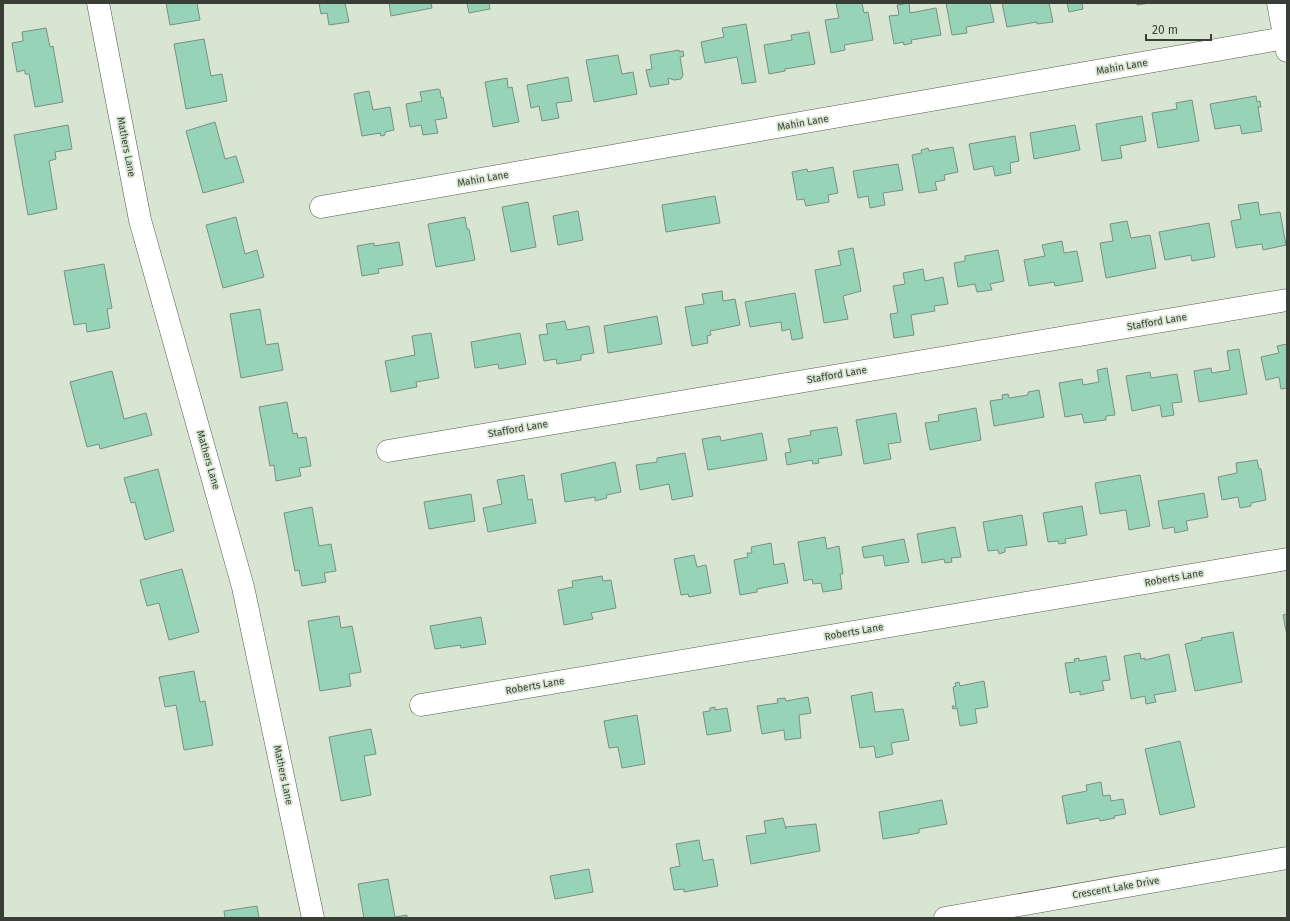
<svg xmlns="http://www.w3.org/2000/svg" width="1290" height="921" font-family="'Fira Sans',sans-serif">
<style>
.building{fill:#97d3b7;stroke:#7a9085}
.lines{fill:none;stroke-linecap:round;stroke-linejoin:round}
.minor-casing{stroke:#515d4c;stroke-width:23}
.tertiary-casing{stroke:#515d4c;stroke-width:23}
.minor{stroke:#fff;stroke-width:22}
.tertiary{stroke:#fff;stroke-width:22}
.labels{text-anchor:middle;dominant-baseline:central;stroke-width:3.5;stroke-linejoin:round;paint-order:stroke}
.street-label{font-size:10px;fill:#393f37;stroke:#d7e5d2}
</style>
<rect width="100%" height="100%" fill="#d7e5d2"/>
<g class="building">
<polygon points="166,3 197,3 200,20 170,25"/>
<polygon points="319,3 345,3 349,22 329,25 327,13 321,14"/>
<polygon points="389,3 431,3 432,8 391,16"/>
<polygon points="467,3 489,3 490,9 469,13"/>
<polygon points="836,3 862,3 864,13 868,12 873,40 844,45 845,50 831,53 825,20 839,18"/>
<polygon points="909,3 910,13 936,8 941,35 911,40 912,43 904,45 903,42 894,44 889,16 899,15 897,5"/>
<polygon points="946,3 990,3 994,22 966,27 967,33 952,35"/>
<polygon points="1002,3 1049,3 1053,22 1037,24 1037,22 1007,27"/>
<polygon points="1067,3 1084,3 1082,3 1083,9 1069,12"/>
<polygon points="1137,3 1150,3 1137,5"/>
<polygon points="746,24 756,82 742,84 737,57 705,63 701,42 724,37 722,28"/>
<polygon points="46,28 50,47 53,46 63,102 35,107 29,74 25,74 25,70 17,72 12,43 23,41 22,32"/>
<polygon points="809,32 815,64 785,69 785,71 769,74 764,45 792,40 791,35"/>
<polygon points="204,39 211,76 222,74 227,101 186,109 174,44"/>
<polygon points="679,50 679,52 683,51 684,56 680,57 683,75 681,79 674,80 668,78 669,84 650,87 646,70 652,69 650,55"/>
<polygon points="618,55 622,74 633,72 637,94 594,102 586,60"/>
<polygon points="568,77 572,101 556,103 559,118 542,121 539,106 531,108 527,85"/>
<polygon points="507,78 508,88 512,87 519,122 493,127 485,82"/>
<polygon points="438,89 440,90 441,98 443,97 447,118 435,120 438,133 423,135 421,125 410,127 406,104 422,101 420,92"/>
<polygon points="369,91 373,110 390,107 394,130 385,132 385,135 381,136 380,133 362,136 354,94"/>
<polygon points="1256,96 1257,102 1260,101 1261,107 1258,107 1262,131 1242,134 1240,125 1215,129 1210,104"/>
<polygon points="1192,100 1199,141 1158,148 1152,113 1177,109 1176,103"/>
<polygon points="1142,116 1146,141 1120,146 1122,158 1102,161 1096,124"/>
<polygon points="215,122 225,159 236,156 244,182 203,193 186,131"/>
<polygon points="68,125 72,149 55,152 56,159 49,161 57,209 28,215 14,135"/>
<polygon points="1075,125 1080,150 1034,159 1030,133"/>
<polygon points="1015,136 1019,161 1010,163 1011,173 995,176 993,166 974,170 969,144"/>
<polygon points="953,147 958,172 944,175 945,180 935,182 937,190 919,193 912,155 922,153 921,150 928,148 929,151"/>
<polygon points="898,164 903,190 883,193 885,205 870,208 868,196 858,198 853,171"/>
<polygon points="833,167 838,193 828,195 829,202 806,206 804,199 797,200 792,172 807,169 808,172"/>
<polygon points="715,196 720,223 666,232 662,205"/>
<polygon points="528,202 536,247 511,252 502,207"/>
<polygon points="1258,202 1260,215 1280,212 1286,245 1263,250 1262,244 1236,248 1231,221 1241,219 1238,205"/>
<polygon points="578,211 583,240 558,245 553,216"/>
<polygon points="236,217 245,254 257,250 264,277 223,288 206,225"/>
<polygon points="465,217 467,229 469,229 475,260 436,267 428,224"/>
<polygon points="1127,221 1131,238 1150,235 1156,268 1106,278 1100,243 1113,241 1110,224"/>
<polygon points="1209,223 1215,257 1192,261 1191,255 1165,260 1159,232"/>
<polygon points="1062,241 1064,253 1077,251 1083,281 1055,286 1054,282 1029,286 1024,260 1045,256 1042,245"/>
<polygon points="399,242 403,265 378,269 379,273 362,276 357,246 374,243 374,246"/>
<polygon points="853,248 861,291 843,296 848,319 824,323 815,270 841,265 838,251"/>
<polygon points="998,250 1004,281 990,284 992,290 977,292 975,284 958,287 954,263 965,261 965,256"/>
<polygon points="104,264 112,308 107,309 110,328 87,332 86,323 74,325 64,271"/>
<polygon points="923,269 925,281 943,277 948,304 934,306 935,311 911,315 914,335 894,338 890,314 898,313 893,286 905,284 903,273"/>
<polygon points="722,291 723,301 735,299 740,325 710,331 711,335 707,336 708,343 692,346 685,307 704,304 702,294"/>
<polygon points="795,293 803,338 792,340 790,329 782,331 781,322 750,327 745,302"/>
<polygon points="260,309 266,345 278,343 283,370 241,378 230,314"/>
<polygon points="657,316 662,344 608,353 604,326"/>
<polygon points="565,321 567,330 589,326 594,353 581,355 581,360 557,364 556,359 544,361 539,335 548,334 546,324"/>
<polygon points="431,333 439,378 416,382 417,387 391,392 385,361 415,355 412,336"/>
<polygon points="520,333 526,364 499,369 498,364 475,368 471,342"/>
<polygon points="1287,344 1287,388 1281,389 1279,377 1266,380 1261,357 1279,353 1277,346"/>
<polygon points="1239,349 1247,394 1199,402 1194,371 1211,368 1212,373 1230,370 1227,351"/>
<polygon points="1107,368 1115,415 1106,416 1106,420 1084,423 1082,414 1065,417 1059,383 1082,379 1083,385 1099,382 1097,370"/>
<polygon points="112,371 124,419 146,413 152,435 100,449 99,444 87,447 70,382"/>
<polygon points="1150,372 1151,378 1177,374 1182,402 1172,403 1174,415 1162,417 1160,405 1132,411 1126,376"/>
<polygon points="1039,390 1044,417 994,426 990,401 1003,399 1002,395 1008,394 1009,398 1028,395 1028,392"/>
<polygon points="287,402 293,434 297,433 298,438 306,437 311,466 299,468 301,476 276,481 274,465 270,466 259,407"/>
<polygon points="976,408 981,440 930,450 925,423 939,421 938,415"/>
<polygon points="896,413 901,442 888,444 891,459 864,464 856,420"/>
<polygon points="837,427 842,455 818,459 819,463 813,464 812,460 787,465 785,453 791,452 788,439 811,435 810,431"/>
<polygon points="762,433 767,460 708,470 702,439 720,436 721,441"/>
<polygon points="685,453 693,496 672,500 669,484 640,490 636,465 657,462 657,458"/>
<polygon points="1257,460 1259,469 1261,469 1266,500 1251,503 1251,506 1240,508 1238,497 1222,500 1218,477 1237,473 1236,463"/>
<polygon points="615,462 621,492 606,495 607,498 595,501 595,497 565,502 561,474"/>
<polygon points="158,469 174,531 145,540 135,502 131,503 124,478"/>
<polygon points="524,475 528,500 532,499 536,523 488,532 483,508 502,504 497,480"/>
<polygon points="1140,475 1150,526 1129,530 1126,510 1100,514 1095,483"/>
<polygon points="1204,493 1208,517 1186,521 1188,530 1175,533 1174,527 1163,529 1158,501"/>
<polygon points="471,494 475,521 429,529 424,502"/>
<polygon points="1082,506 1087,535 1065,539 1066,543 1059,544 1058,541 1048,542 1043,513"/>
<polygon points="312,507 319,546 331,544 336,571 324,573 326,582 302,586 299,570 295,571 284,513"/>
<polygon points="1022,515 1027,545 1005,548 1005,552 999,554 998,550 988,551 983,522"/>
<polygon points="955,527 961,557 951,558 952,562 945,563 944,559 922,563 917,534"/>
<polygon points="825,537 827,549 839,546 843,574 840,574 842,589 823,592 821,583 813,584 812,579 804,581 798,542"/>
<polygon points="904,539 909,562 885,566 883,555 864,558 862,547"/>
<polygon points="771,543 774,565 784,563 788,583 757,589 757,592 740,595 734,560 748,557 747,553 752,553 751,547"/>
<polygon points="694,555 697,567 706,565 711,593 689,597 688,594 681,595 674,559"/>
<polygon points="182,569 199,632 169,640 159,603 147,606 140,580"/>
<polygon points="602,576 603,581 611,580 616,608 591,613 593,619 564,625 558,590 573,587 572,581"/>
<polygon points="1287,614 1287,636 1283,615"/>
<polygon points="339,616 341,628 352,626 361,672 349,674 351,686 320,691 308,621"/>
<polygon points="481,617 486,644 461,648 460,645 435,649 430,626"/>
<polygon points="1233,632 1242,682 1195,691 1185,644 1202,640 1201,638"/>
<polygon points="1140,653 1141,659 1145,658 1145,660 1169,654 1176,691 1154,695 1156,702 1146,704 1145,696 1131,699 1124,656"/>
<polygon points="1106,656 1110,680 1102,681 1104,690 1080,695 1080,691 1070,693 1065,663 1075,662 1074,659 1079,658 1079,661"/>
<polygon points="194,671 200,702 205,701 213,745 184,750 176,705 165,707 159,677"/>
<polygon points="984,681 988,707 975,709 977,723 960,726 957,708 953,709 952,706 956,706 953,687 956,686 955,683 959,682 960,686"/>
<polygon points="872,692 875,712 903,709 909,740 891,743 893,754 876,758 874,746 860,748 851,696"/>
<polygon points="808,697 811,713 799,715 801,738 785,740 784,730 762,734 757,706 778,703 777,699 785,698 786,701"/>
<polygon points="715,707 715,710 727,708 731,731 707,735 703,712 710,711 710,708"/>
<polygon points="637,715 645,764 622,768 618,747 609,748 604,721"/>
<polygon points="371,729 376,754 364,756 371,795 341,801 329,737"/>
<polygon points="1180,741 1195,807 1160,815 1145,749"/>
<polygon points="1101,782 1103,796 1110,795 1111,801 1123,799 1126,814 1114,816 1115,818 1100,821 1099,818 1067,824 1062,796 1087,791 1086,785"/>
<polygon points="942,800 947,824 919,829 919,833 883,839 879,812"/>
<polygon points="783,818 786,829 786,827 816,824 820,851 751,864 746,836 766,833 764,821"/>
<polygon points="699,840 703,861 713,859 718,886 684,892 684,889 674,890 670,868 680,866 676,844"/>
<polygon points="589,869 593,892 555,899 550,876"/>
<polygon points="388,879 395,917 407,915 407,918 364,918 358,884"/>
<polygon points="257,906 259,918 225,918 224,911"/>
</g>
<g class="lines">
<g class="minor-casing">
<g id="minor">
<polyline points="98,3 140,220 243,587 313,918"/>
<polyline points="321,207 1285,38"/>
<polyline points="388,451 1287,300"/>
<polyline points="421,705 1287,559"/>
<polyline points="945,918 1287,858"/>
</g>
</g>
<g class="tertiary-casing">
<polyline id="tertiary" points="1278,3 1287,51"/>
</g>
<use href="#minor" class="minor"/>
<use href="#tertiary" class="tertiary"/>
</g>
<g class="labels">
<g class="street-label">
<text transform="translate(1122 67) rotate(-10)">Mahin Lane</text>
<text transform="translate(803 123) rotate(-10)">Mahin Lane</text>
<text transform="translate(126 147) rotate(79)">Mathers Lane</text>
<text transform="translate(483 179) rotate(-10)">Mahin Lane</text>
<text transform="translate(1157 322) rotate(-10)">Stafford Lane</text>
<text transform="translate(837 375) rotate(-10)">Stafford Lane</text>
<text transform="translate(518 429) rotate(-10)">Stafford Lane</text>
<text transform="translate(208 460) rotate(74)">Mathers Lane</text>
<text transform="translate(1174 578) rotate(-10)">Roberts Lane</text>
<text transform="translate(854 632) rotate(-10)">Roberts Lane</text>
<text transform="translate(535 686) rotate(-10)">Roberts Lane</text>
<text transform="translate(283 775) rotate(78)">Mathers Lane</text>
<text transform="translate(1116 888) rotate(-10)">Crescent Lake Drive</text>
</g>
</g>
<rect width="1290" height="921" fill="none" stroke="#393f37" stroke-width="8"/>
<path d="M1146 34v6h65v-6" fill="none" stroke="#393f37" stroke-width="2"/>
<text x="1152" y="34" font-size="12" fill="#393f37" stroke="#d7e5d2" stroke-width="3" paint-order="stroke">20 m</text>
</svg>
